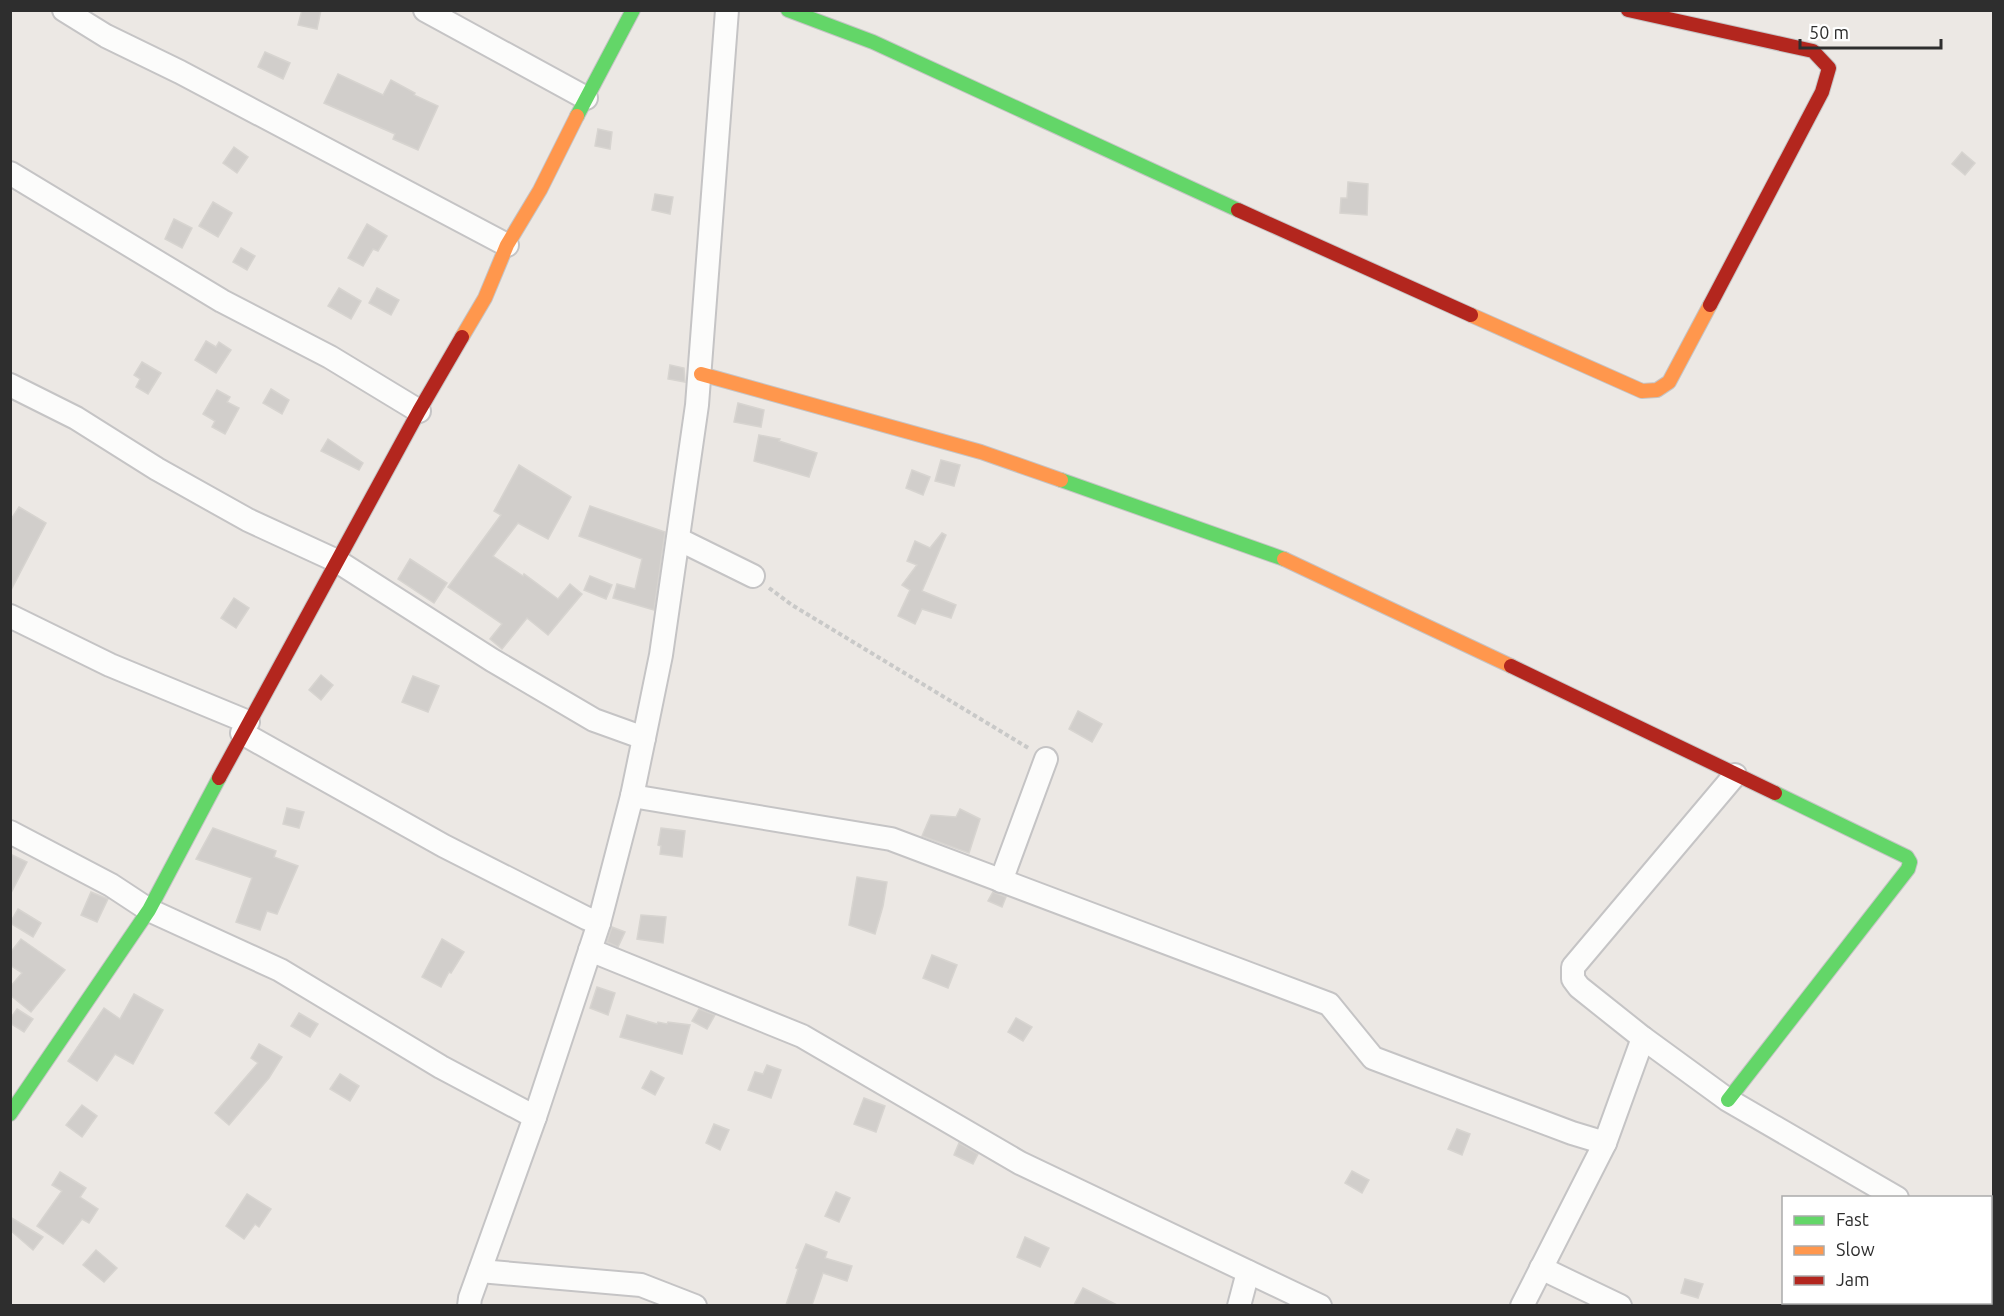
<svg xmlns="http://www.w3.org/2000/svg" width="2004" height="1316" font-family="Ubuntu,sans-serif">
<style>
.building{fill:#d1cecb;stroke:#d7d4d0;stroke-width:1.5}
.lines{fill:none;stroke-linecap:round;stroke-linejoin:round}
.street-casing{stroke:#c5c4c5;stroke-width:26}
.fast-casing{stroke:#c5c4c5;stroke-width:16}
.slow-casing{stroke:#c5c4c5;stroke-width:16}
.jam-casing{stroke:#c5c4c5;stroke-width:16}
.path{stroke:#c9c9c8;stroke-width:4;stroke-dasharray:4.5 3;stroke-linecap:butt}
.street{stroke:#fcfcfb;stroke-width:22}
.fast{stroke:#63d668;stroke-width:14}
.slow{stroke:#ff974d;stroke-width:14}
.jam{stroke:#b3261e;stroke-width:14}
</style>
<rect width="100%" height="100%" fill="#ece8e4"/>
<g class="building">
<polygon points="302,10 321,10 317,29 298,25"/>
<polygon points="265,52 290,63 283,79 258,67"/>
<polygon points="338,74 383,95 391,80 415,93 414,95 438,106 418,150 393,139 395,134 324,103"/>
<polygon points="598,129 612,132 610,149 595,146"/>
<polygon points="234,147 248,157 237,173 223,163"/>
<polygon points="1962,152 1975,163 1965,175 1952,164"/>
<polygon points="1348,182 1368,184 1367,215 1340,213 1341,198 1347,198"/>
<polygon points="655,194 673,197 670,214 652,210"/>
<polygon points="213,202 232,213 218,237 199,226"/>
<polygon points="174,219 192,228 182,248 165,239"/>
<polygon points="367,224 387,236 378,251 373,249 363,266 348,258"/>
<polygon points="241,248 255,256 247,270 233,262"/>
<polygon points="339,288 361,301 351,319 328,306"/>
<polygon points="377,288 399,300 391,315 369,303"/>
<polygon points="206,341 216,347 219,342 231,350 216,373 195,360"/>
<polygon points="142,362 161,373 148,394 136,387 140,379 134,375"/>
<polygon points="670,365 684,368 685,382 668,379"/>
<polygon points="271,389 289,400 282,414 263,403"/>
<polygon points="217,390 230,397 227,402 239,408 225,434 212,427 215,421 203,414"/>
<polygon points="738,403 764,410 761,427 734,422"/>
<polygon points="759,435 780,439 779,441 817,453 809,477 754,461"/>
<polygon points="328,439 363,463 359,470 321,451"/>
<polygon points="941,460 960,465 954,486 935,481"/>
<polygon points="519,465 571,497 548,539 518,523 493,556 523,576 524,574 558,599 570,584 582,594 548,635 527,618 502,649 490,639 502,624 448,587 501,515 494,511"/>
<polygon points="912,470 930,477 923,495 906,488"/>
<polygon points="590,506 665,532 654,610 613,598 617,584 635,589 642,559 579,536"/>
<polygon points="19,507 46,523 10,592 10,521"/>
<polygon points="942,533 946,535 922,591 956,605 951,618 922,609 915,624 898,616 910,590 902,585 917,565 907,561 915,541 930,548"/>
<polygon points="410,559 447,583 434,603 398,579"/>
<polygon points="590,576 612,585 606,599 584,590"/>
<polygon points="234,598 249,608 236,628 221,618"/>
<polygon points="321,675 333,685 321,700 309,690"/>
<polygon points="413,676 439,686 428,712 402,702"/>
<polygon points="1078,711 1102,724 1092,742 1069,729"/>
<polygon points="287,808 304,812 299,828 283,824"/>
<polygon points="960,809 980,819 969,853 922,836 931,815 956,817"/>
<polygon points="213,828 276,851 274,857 298,866 277,914 267,911 260,930 236,922 252,878 196,859"/>
<polygon points="661,828 685,831 682,857 660,854 661,846 658,845"/>
<polygon points="10,854 27,862 10,895"/>
<polygon points="857,877 887,882 883,906 875,934 849,925"/>
<polygon points="91,892 108,899 97,922 81,915"/>
<polygon points="993,892 1006,897 1002,907 988,901"/>
<polygon points="18,909 41,923 33,937 10,923"/>
<polygon points="641,915 666,917 663,943 637,939"/>
<polygon points="612,927 625,932 618,947 607,942"/>
<polygon points="21,939 65,970 31,1012 10,995 10,987 22,973 10,965 10,953"/>
<polygon points="442,939 464,952 451,973 449,972 441,987 422,977"/>
<polygon points="932,955 957,965 948,988 923,978"/>
<polygon points="597,987 615,993 608,1015 590,1008"/>
<polygon points="134,994 163,1010 133,1064 115,1054 97,1081 68,1061 104,1008 120,1019"/>
<polygon points="17,1009 33,1019 24,1032 10,1023 10,1019"/>
<polygon points="699,1009 715,1015 707,1029 692,1021"/>
<polygon points="299,1013 318,1024 310,1037 291,1026"/>
<polygon points="627,1015 657,1024 658,1022 667,1024 668,1022 690,1025 682,1054 620,1037"/>
<polygon points="1016,1018 1032,1027 1023,1041 1008,1032"/>
<polygon points="259,1044 282,1057 269,1078 229,1125 215,1113 258,1063 251,1058"/>
<polygon points="767,1065 781,1070 771,1098 748,1090 755,1072 763,1074"/>
<polygon points="651,1071 664,1078 655,1095 642,1088"/>
<polygon points="340,1074 359,1086 350,1101 330,1089"/>
<polygon points="864,1098 885,1106 876,1132 854,1124"/>
<polygon points="82,1105 97,1116 82,1137 66,1125"/>
<polygon points="714,1124 729,1130 720,1150 706,1143"/>
<polygon points="1457,1129 1470,1134 1462,1155 1448,1149"/>
<polygon points="959,1143 978,1154 973,1164 954,1155"/>
<polygon points="1352,1171 1369,1180 1362,1193 1345,1183"/>
<polygon points="60,1172 86,1188 80,1197 98,1209 89,1223 82,1219 63,1244 37,1226 62,1191 52,1185"/>
<polygon points="836,1192 850,1198 839,1222 825,1216"/>
<polygon points="247,1194 271,1209 259,1227 255,1224 244,1239 226,1226"/>
<polygon points="10,1217 43,1237 33,1250 10,1230"/>
<polygon points="1025,1237 1049,1248 1040,1267 1017,1257"/>
<polygon points="806,1244 827,1252 825,1258 852,1266 847,1281 823,1273 812,1305 786,1305 798,1269 796,1268"/>
<polygon points="96,1250 117,1268 104,1282 83,1265"/>
<polygon points="1685,1279 1703,1284 1698,1298 1681,1293"/>
<polygon points="1083,1288 1117,1305 1074,1305"/>
</g>
<g class="lines">
<g class="street-casing">
<g id="street">
<polyline points="64,10 106,36 180,72 507,245"/>
<polyline points="425,10 586,98"/>
<polyline points="10,173 222,301 330,357 419,411"/>
<polyline points="10,385 76,418 157,469 248,520 337,561 492,660 594,720 644,738"/>
<polyline points="678,539 753,576"/>
<polyline points="10,616 110,665 248,722"/>
<polyline points="242,733 444,846 586,918 599,923"/>
<polyline points="1735,775 1573,967 1573,979 1579,987 1643,1038 1728,1100 1897,1198"/>
<polyline points="632,796 891,839 1329,1004 1373,1058 1572,1133 1605,1143"/>
<polyline points="10,832 111,885 149,910 280,970 441,1067 535,1117"/>
<polyline points="1001,881 1046,759"/>
<polyline points="590,950 802,1036 1020,1163 1320,1306"/>
<polyline points="1990,1259 1994,1261"/>
<polyline points="1541,1268 1620,1306"/>
<polyline points="480,1271 641,1285 695,1306"/>
<polyline points="469,1306 470,1298 535,1117 599,923 632,796 644,738 661,655 697,405 727,10"/>
<polyline points="1239,1306 1248,1272"/>
<polyline points="1522,1306 1605,1143 1643,1038"/>
</g>
</g>
<g class="fast-casing">
<g id="fast">
<polyline points="788,10 873,42 1238,210"/>
<polyline points="577,116 633,10"/>
<polyline points="1061,480 1284,559"/>
<polyline points="1728,1100 1908,869 1910,862 1907,857 1775,793"/>
<polyline points="10,1114 149,910 219,778"/>
</g>
</g>
<g class="slow-casing">
<g id="slow">
<polyline points="1471,315 1642,391 1657,390 1669,382 1710,305"/>
<polyline points="462,337 485,298 507,245 540,190 577,116"/>
<polyline points="701,374 981,452 1061,480"/>
<polyline points="1284,559 1511,666"/>
</g>
</g>
<g class="jam-casing">
<g id="jam">
<polyline points="1628,10 1813,51 1829,68 1822,92 1710,305"/>
<polyline points="1238,210 1471,315"/>
<polyline points="1511,666 1775,793"/>
<polyline points="219,778 419,411 462,337"/>
</g>
</g>
<polyline class="path" points="769,588 792,605 1030,749"/>
<use href="#street" class="street"/>
<use href="#fast" class="fast"/>
<use href="#slow" class="slow"/>
<use href="#jam" class="jam"/>
</g>
<rect width="2004" height="1316" fill="none" stroke="#2e2e2e" stroke-width="24"/>
<rect x="1782" y="1196" width="210" height="108" fill="#ffffff" stroke="#ababab" stroke-width="1.5"/>
<rect x="1794" y="1216" width="30" height="9" fill="#63d668" stroke="#ababab" stroke-width="1.5"/>
<text x="1836" y="1226" font-size="18" fill="#2e2e2e">Fast</text>
<rect x="1794" y="1246" width="30" height="9" fill="#ff974d" stroke="#ababab" stroke-width="1.5"/>
<text x="1836" y="1256" font-size="18" fill="#2e2e2e">Slow</text>
<rect x="1794" y="1276" width="30" height="9" fill="#b3261e" stroke="#ababab" stroke-width="1.5"/>
<text x="1836" y="1286" font-size="18" fill="#2e2e2e">Jam</text>
<path d="M1800 39v9h141v-9" fill="none" stroke="#2e2e2e" stroke-width="3"/>
<text x="1809" y="39" font-size="18" fill="#2e2e2e" stroke="#ffffff" stroke-width="4.5" paint-order="stroke">50 m</text>
</svg>
